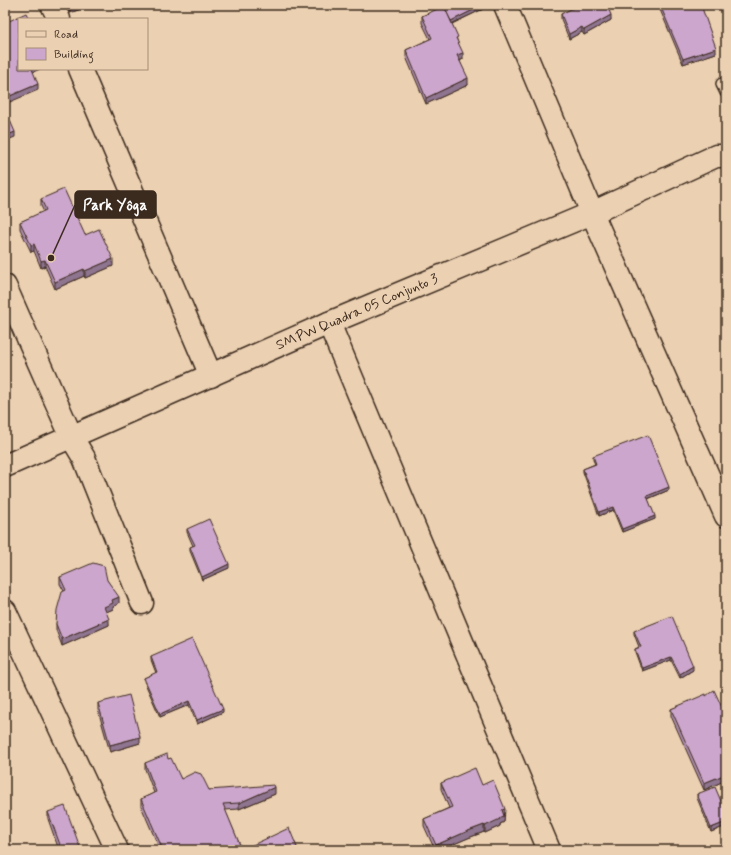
<svg xmlns="http://www.w3.org/2000/svg" width="731" height="855" font-family="Mynerve,sans-serif">
<style>
.lines{fill:none;stroke-linecap:round;stroke-linejoin:round}
.service-casing{stroke:#3b2a1e;stroke-width:14}
.minor-casing{stroke:#3b2a1e;stroke-width:25}
.service{stroke:#ebd0b2;stroke-width:11}
.minor{stroke:#ebd0b2;stroke-width:22}
.wall{fill:#b08fb0;stroke:#3b2a1e}
.shaded-wall{fill:#907490;stroke:#3b2a1e}
.building{fill:#cda6cd;stroke:#3b2a1e}
.labels{text-anchor:middle;dominant-baseline:central;stroke-width:3;stroke-linejoin:round;paint-order:stroke}
.street-label{font-size:14px;fill:#3b2a1e;stroke:#ebd0b2}
.leader{fill:none;stroke:#3b2a1e;stroke-width:1.5}
.callout-dot{fill:#3b2a1e;stroke:#ebd0b2;stroke-width:1.5}
.callout{fill:#3b2a1e;stroke:#3b2a1e;stroke-width:1.5}
.callout-label{font-size:15px;text-anchor:middle;font-weight:bold;fill:#fff}
</style>
<rect width="100%" height="100%" fill="#ebd0b2"/>
<filter id="ink" filterUnits="userSpaceOnUse"><feTurbulence type="fractalNoise" baseFrequency=".025" numOctaves="2"/><feDisplacementMap in="SourceGraphic" scale="8" xChannelSelector="R" yChannelSelector="G"/><feConvolveMatrix kernelMatrix="1 2 1 2 8 2 1 2 1" color-interpolation-filters="sRGB"/></filter>
<g filter="url(#ink)">
<g class="lines">
<g class="service-casing">
<polyline id="service" points="722,84 726,92"/>
</g>
<g class="minor-casing">
<g id="minor">
<polyline points="52,5 59,19"/>
<polyline points="505,5 592,213 726,516"/>
<polyline points="80,69 211,376"/>
<polyline points="5,286 72,438 84,458 142,603"/>
<polyline points="329,323 549,850"/>
<polyline points="5,466 329,323 592,213 716,156 726,156"/>
<polyline points="5,611 117,850"/>
</g>
</g>
<use href="#service" class="service"/>
<use href="#minor" class="minor"/>
</g>
<g class="wall">
<polygon points="67,5 91,5 70,13"/>
<polygon points="443,5 483,9 452,24 463,59 460,61 468,85 426,104 406,57 406,50 430,39 422,23 422,16 443,7"/>
<polygon points="566,5 607,5 611,20 584,35 582,32 569,39 561,19 561,14 574,8"/>
<polygon points="658,5 718,5 702,9 716,53 683,64"/>
<polygon points="41,199 85,235 113,266 85,278 84,276 55,289 45,266 41,268 34,251 31,252 20,229 20,222 44,212 41,206"/>
<polygon points="593,456 669,490 648,499 655,519 622,532 613,510 599,516 583,472 583,469 595,464 593,460"/>
<polygon points="187,529 229,568 202,580 190,551 190,547 193,546 187,532"/>
<polygon points="60,577 107,580 119,603 113,607 113,609 106,612 109,625 62,646 56,630 56,624 64,591 60,584"/>
<polygon points="634,631 693,670 680,678 671,660 642,671 635,652 635,649 639,647 634,634"/>
<polygon points="151,657 223,712 197,724 189,705 160,717 144,681 144,678 156,673 151,660"/>
<polygon points="706,696 726,716 726,780 704,790 671,716 671,709"/>
<polygon points="98,703 140,743 110,752 98,710"/>
<polygon points="168,759 181,779 209,790 275,794 239,809 225,810 242,850 297,850 160,850 141,806 141,799 154,793 145,769 145,763"/>
<polygon points="441,783 482,785 505,816 504,816 504,822 500,824 500,826 485,833 484,832 468,838 440,850 435,850 424,826 424,819 449,808 441,789"/>
<polygon points="697,794 726,813 726,826 711,832 697,798"/>
<polygon points="48,812 81,850 59,850 48,819"/>
</g>
<g class="shaded-wall">
<polygon points="82,5 91,5 70,13 70,10"/>
<polygon points="117,5 125,5 114,10 114,6"/>
<polygon points="483,5 483,9 451,24 451,21"/>
<polygon points="701,5 718,5 701,9"/>
<polygon points="611,15 611,20 584,35 584,30"/>
<polygon points="582,27 582,32 569,39 569,34"/>
<polygon points="716,48 716,53 683,64 683,59"/>
<polygon points="463,53 463,59 457,62 457,55"/>
<polygon points="31,69 40,69 31,73"/>
<polygon points="468,78 468,85 426,104 426,98"/>
<polygon points="38,84 38,90 5,104 5,98"/>
<polygon points="15,132 15,137 5,141 5,136"/>
<polygon points="34,244 34,251 31,252 31,245"/>
<polygon points="113,259 113,266 85,278 85,271"/>
<polygon points="45,260 45,266 41,268 41,261"/>
<polygon points="84,269 84,276 55,289 55,282"/>
<polygon points="669,487 669,490 647,499 647,496"/>
<polygon points="613,507 613,510 599,516 599,512"/>
<polygon points="655,516 655,519 622,532 622,529"/>
<polygon points="229,564 229,568 202,580 202,577"/>
<polygon points="119,597 119,603 113,607 113,609 104,613 104,607 112,600"/>
<polygon points="109,619 109,625 62,646 62,639"/>
<polygon points="671,657 671,660 642,671 642,668"/>
<polygon points="693,666 693,670 680,678 680,674"/>
<polygon points="189,701 189,705 160,717 160,714"/>
<polygon points="223,709 223,712 197,724 197,720"/>
<polygon points="140,737 140,743 110,752 110,745"/>
<polygon points="726,774 726,780 704,790 704,783"/>
<polygon points="275,787 275,794 239,809 239,803"/>
<polygon points="505,809 504,822 500,824 500,826 485,833 485,826 499,818 502,810"/>
<polygon points="726,822 726,826 711,832 711,828"/>
<polygon points="484,825 484,832 468,838 440,850 436,850 436,845 468,831"/>
<polygon points="297,847 297,850 290,850"/>
</g>
<g class="building">
<polygon points="69,5 82,5 70,10"/>
<polygon points="443,5 483,5 451,21"/>
<polygon points="579,5 607,5 611,15 584,30 582,27 569,34 561,14"/>
<polygon points="660,5 701,5 716,48 683,59"/>
<polygon points="444,6 458,37 456,38 463,53 457,55 468,78 426,98 406,50 432,38 422,16"/>
<polygon points="26,13 29,19 19,19 19,69 32,69 38,84 5,98 5,23"/>
<polygon points="5,109 15,132 5,136"/>
<polygon points="64,189 85,235 99,229 113,259 85,271 84,269 55,282 45,260 41,261 34,244 31,245 20,222 46,210 41,199"/>
<polygon points="648,435 669,487 647,496 655,516 622,529 613,507 599,512 583,469 596,464 593,456"/>
<polygon points="209,519 229,564 202,577 190,547 195,545 187,529"/>
<polygon points="93,563 104,566 107,580 119,597 112,600 113,603 104,607 109,619 62,639 56,624 57,610 62,592 66,590 60,577"/>
<polygon points="672,616 693,666 680,674 671,657 642,668 635,649 641,647 634,631"/>
<polygon points="192,639 223,709 197,720 189,701 160,714 144,678 157,672 151,657"/>
<polygon points="714,690 726,716 726,774 704,783 671,709 706,694 706,696"/>
<polygon points="129,695 140,737 110,745 98,703"/>
<polygon points="167,754 168,759 171,758 181,779 195,772 201,774 209,790 274,785 275,787 239,803 223,804 242,850 289,828 297,847 290,850 163,850 141,799 156,792 145,763"/>
<polygon points="475,768 482,785 493,780 505,809 502,810 504,816 499,818 500,819 485,826 484,825 468,831 436,845 424,819 452,807 441,783"/>
<polygon points="715,787 726,813 726,822 711,828 697,794"/>
<polygon points="65,806 81,850 62,850 48,812"/>
</g>
</g>
<g class="labels">
<g class="street-label">
<text transform="translate(357 312) rotate(-23)">SMPW Quadra 05 Conjunto 3</text>
</g>
</g>
<path class="leader" d="M51 258L75 205"/>
<circle class="callout-dot" cx="51" cy="258" r="4"/>
<rect class="callout" x="75" y="191" width="81" height="27" rx="4"/>
<g class="callout-label">
<text x="115" y="210">Park Yôga</text>
</g>
<rect width="731" height="855" fill="none" stroke="#ebd0b2" stroke-width="20"/>
<rect x="10" y="10" width="711" height="835" fill="none" stroke="#3b2a1e" stroke-width="1.5" filter="url(#ink)"/>
<rect x="18" y="18" width="130" height="52" fill="#ebd0b2" stroke="#a58e77"/>
<rect x="26" y="31" width="20" height="6" fill="#ebd0b2" stroke="#a58e77"/>
<text x="54" y="38" font-size="12" fill="#3b2a1e">Road</text>
<rect x="26" y="48" width="20" height="12" fill="#cda6cd" stroke="#a58e77"/>
<text x="54" y="58" font-size="12" fill="#3b2a1e">Building</text>
</svg>
